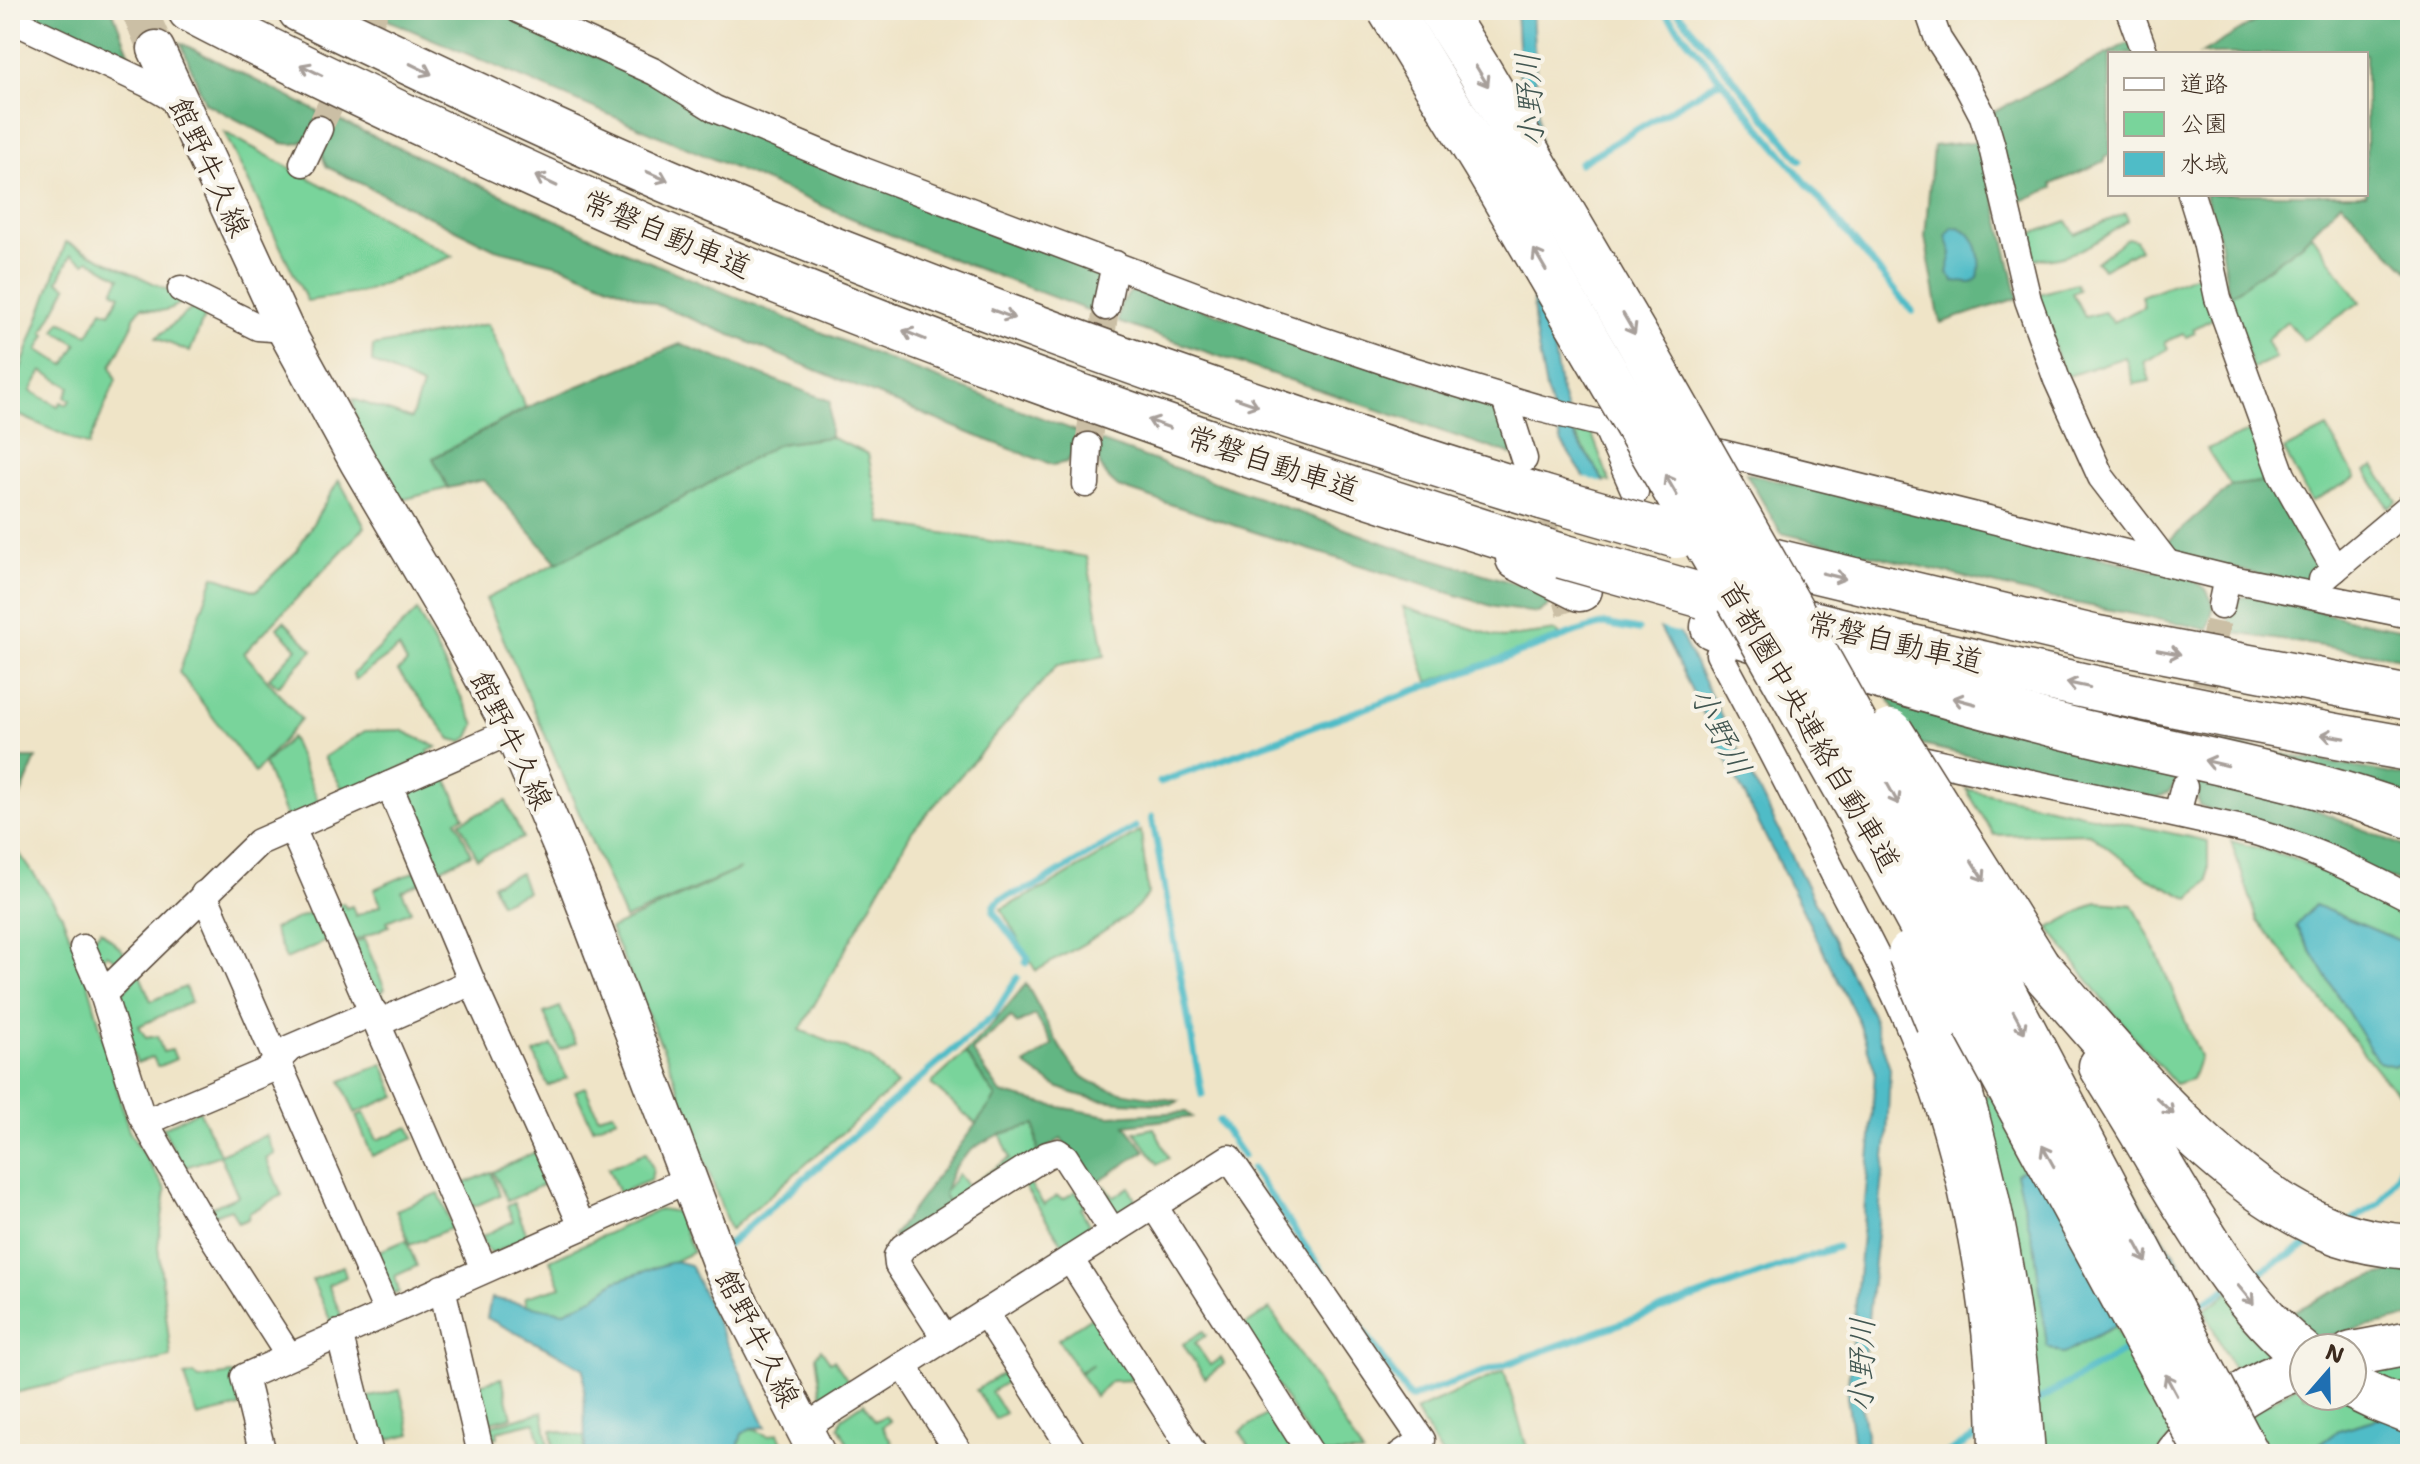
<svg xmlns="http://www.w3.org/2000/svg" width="2420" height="1464" font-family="'Shantell Sans','Klee One',sans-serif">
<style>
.green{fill:#79d49b;stroke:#5a7f5c;stroke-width:2;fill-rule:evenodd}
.forest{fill:#62b683;stroke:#4e7050;stroke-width:2}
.water{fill:#4fbcc7;stroke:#457372;stroke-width:2}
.pier{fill:#efe4c7}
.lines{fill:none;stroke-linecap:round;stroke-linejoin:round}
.stream{stroke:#4fbcc7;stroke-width:7}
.minor-tunnel{stroke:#cbbfa5;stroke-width:26;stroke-dasharray:26 13;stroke-linecap:butt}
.secondary-tunnel{stroke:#cbbfa5;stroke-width:36;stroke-dasharray:36 18;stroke-linecap:butt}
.minor-casing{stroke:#564637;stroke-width:29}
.secondary-casing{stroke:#564637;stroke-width:39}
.motorway-casing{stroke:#564637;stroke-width:47}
.minor{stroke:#fff;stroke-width:26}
.secondary{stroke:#fff;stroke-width:36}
.motorway{stroke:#fff;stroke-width:44}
.motorway-bridge-casing{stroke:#564637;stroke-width:47;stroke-linecap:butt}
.motorway-bridge{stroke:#fff;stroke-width:44}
.oneway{stroke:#a79f9a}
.labels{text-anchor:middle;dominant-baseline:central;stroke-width:8;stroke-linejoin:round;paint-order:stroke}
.street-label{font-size:30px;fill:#3b2a1e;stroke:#f7f3e8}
.water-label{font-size:32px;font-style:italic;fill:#415651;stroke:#f7f3e8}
</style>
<rect width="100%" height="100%" fill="#f7f3e8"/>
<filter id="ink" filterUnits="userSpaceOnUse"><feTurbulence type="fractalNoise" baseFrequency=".0125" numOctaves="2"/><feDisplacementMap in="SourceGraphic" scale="16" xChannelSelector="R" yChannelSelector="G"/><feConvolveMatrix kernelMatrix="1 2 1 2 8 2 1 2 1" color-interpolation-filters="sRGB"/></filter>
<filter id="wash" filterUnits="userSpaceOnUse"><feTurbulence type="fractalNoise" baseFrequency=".006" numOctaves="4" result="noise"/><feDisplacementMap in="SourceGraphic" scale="32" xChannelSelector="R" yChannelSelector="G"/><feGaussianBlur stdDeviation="1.8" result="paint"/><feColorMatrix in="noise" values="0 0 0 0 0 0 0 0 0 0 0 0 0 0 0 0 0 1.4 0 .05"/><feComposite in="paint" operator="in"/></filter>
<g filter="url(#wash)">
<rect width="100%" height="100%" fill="#efe4c7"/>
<g class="green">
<polygon points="224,132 453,256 363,292 307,301"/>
<path d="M2126,213L2128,220C2101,241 2060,266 2025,257L2020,238L2067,221L2075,234Z"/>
<polygon points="2311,233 2360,302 2303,341 2287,321 2266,340 2275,358 2252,369 2229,296 2301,244"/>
<polygon points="2127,238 2135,240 2140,249 2103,269 2096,262"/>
<path d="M66,242L183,297L182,302C168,312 158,313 142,307L134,317L133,324L111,366L116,380L88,446L10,411V399ZM71,255L85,263L89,260L120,278L113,291L120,295L110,313L102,310L88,335L61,321L55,331L77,344L65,365L38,350L46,335L43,332L67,287L58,281ZM42,371L70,387L65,397L70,400L67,405L61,402L58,406L31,391Z"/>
<polygon points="2201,273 2214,318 2193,329 2195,333 2186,337 2183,334 2165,342 2168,349 2144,362 2150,381 2134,384 2125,357 2065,377 2036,295 2076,283 2079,290 2072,293 2085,317 2104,312 2113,322 2144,307 2141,296"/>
<polygon points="195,306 207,310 190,352 156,338"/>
<polygon points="488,324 526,408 433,458 448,488 394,502 357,431 353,399 411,419 422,386 372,362 373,346"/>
<polygon points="2327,428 2356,478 2311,502 2284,450"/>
<polygon points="2253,430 2275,480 2231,486 2207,449"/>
<polygon points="1573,431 1592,434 1610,482 1603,480"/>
<polygon points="830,437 868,454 882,523 1087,557 1105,656 1057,665 912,831 800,1030 870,1058 897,1085 730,1230 666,1055 610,929 740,869 625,919 486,599 692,493 778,444"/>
<polygon points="2374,466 2397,501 2389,508 2366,471"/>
<polygon points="339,480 365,527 244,653 301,719 255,773 179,672 214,576 256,591 295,553"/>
<polygon points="1403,607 1502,638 1556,631 1563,637 1428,682"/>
<polygon points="417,611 475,724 469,737 462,742 451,739 398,671 407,663 399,648 355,680 353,674"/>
<polygon points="284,621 313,650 278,686 269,678 297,648 277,628"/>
<polygon points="401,730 437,747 428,751 429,756 345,793 324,757 365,731"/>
<polygon points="291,737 320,805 287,820 264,764"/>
<polygon points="464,763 466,768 446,777 464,817 456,820 471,854 435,872 402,798 406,790"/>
<polygon points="1966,789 2208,841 2208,881 2190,899 2146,877 2089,833 1994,835"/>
<polygon points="506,801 523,838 477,858 460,822"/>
<path d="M1141,831L1148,894C1130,922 1066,953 1036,971L1001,909L1048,886Z"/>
<polygon points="10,840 61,913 87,979 129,1131 166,1190 158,1246 171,1357 10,1394"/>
<polygon points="2231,841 2294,858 2410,914 2410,945 2315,905 2296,926 2378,1062 2394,1066 2410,1061 2410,1104 2386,1081 2258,921"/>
<polygon points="416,871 421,882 402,891 411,911 387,921 389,926 352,942 337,905 343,903 346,908 352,906 356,916 381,905 374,889"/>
<polygon points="520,873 527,892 500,903 492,884"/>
<polygon points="2097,902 2133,905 2152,942 2200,1056 2192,1079 2175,1084 2111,1010 2049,928"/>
<polygon points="313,911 327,941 286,959 273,929"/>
<polygon points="101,930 125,953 118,961 107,954 100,962 93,939"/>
<polygon points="364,939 385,989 381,991 387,1005 380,1004 353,944"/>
<polygon points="139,973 151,1001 185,987 191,1002 139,1026 146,1038 157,1036 163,1052 172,1050 176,1059 160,1066 157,1066 153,1057 137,1063 114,1003"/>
<polygon points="560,1007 576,1043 560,1050 544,1013"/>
<polygon points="552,1045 567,1078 548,1086 534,1053"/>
<polygon points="965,1053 997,1097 976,1124 931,1084"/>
<polygon points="383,1064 396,1096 355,1113 341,1081"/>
<polygon points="585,1087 598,1116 613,1112 617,1118 593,1128 575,1091"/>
<polygon points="1993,1094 2033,1167 2016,1174 2063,1354 2115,1326 2173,1435 2158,1454 2039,1454 1973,1099"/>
<polygon points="199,1110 220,1154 266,1135 275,1154 266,1158 282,1195 249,1213 248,1219 238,1223 231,1209 213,1215 210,1208 238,1196 220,1155 183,1168 163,1128"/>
<polygon points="364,1113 377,1140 409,1127 414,1138 372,1156 356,1116"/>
<polygon points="1035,1125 1038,1153 950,1208 943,1194 958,1174 968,1186 1010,1158 1000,1133"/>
<polygon points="1154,1128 1169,1158 1158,1164 1135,1132"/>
<polygon points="539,1150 553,1180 508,1201 493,1172"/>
<polygon points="646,1152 653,1169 651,1180 619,1193 608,1168"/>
<polygon points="491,1172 500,1195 473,1207 463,1184"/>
<polygon points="1029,1183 1044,1205 1057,1196 1063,1199 1076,1191 1085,1205 1081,1209 1094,1234 1066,1249 1024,1186"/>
<polygon points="1105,1186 1114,1197 1129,1187 1137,1203 1120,1215 1112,1212 1098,1190"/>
<polygon points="439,1193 452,1228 410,1245 396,1210"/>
<polygon points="514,1203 528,1237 493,1253 486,1249 481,1237 513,1221 507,1206"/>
<polygon points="660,1209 677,1212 693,1252 675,1261 616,1281 593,1298 563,1312 527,1306 525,1297 561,1287 550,1260"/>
<polygon points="406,1240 417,1266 395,1276 399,1292 396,1294 385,1288 370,1255"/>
<polygon points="343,1266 346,1277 328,1285 342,1317 331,1322 312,1280"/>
<polygon points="2230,1292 2281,1350 2235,1373 2204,1310"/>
<polygon points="1270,1309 1363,1454 1320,1454 1241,1328"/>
<polygon points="1093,1316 1134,1380 1111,1381 1095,1397 1080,1373 1093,1364 1079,1372 1058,1339"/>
<polygon points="1203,1331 1206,1335 1195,1343 1210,1365 1221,1358 1224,1364 1205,1378 1183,1344"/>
<polygon points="821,1349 830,1362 834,1360 847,1379 841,1393 829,1400 822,1398 816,1356"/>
<polygon points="2410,1352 2410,1410 2339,1430 2306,1454 2205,1454 2258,1409 2304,1381 2304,1396 2352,1396 2352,1366"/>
<polygon points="1006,1371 1011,1379 991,1392 1005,1413 995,1419 976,1390"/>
<polygon points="1504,1371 1529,1454 1441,1454 1415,1411"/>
<polygon points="194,1374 199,1379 231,1374 235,1376 240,1407 197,1417 185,1376"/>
<polygon points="502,1378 512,1417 485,1423 475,1385"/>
<polygon points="400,1390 411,1434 377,1442 366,1398"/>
<polygon points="864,1403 875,1421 885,1416 890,1421 882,1427 892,1442 875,1454 853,1454 839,1427 842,1418"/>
<polygon points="1272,1411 1301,1454 1254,1454 1240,1432"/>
<polygon points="543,1412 550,1454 543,1454 535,1422 497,1431 498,1437 488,1440 484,1427"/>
<polygon points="751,1428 768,1436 778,1433 787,1454 736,1454 742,1433"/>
<polygon points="552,1430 585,1437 585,1454 554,1454"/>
</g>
<g class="forest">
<polygon points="12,10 112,10 130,55 125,59"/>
<polygon points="386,10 492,10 648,80 1098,272 1103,291 1095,313 905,241 383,18"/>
<polygon points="2274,10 2410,10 2410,273 2341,202 2301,244 2229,296 2220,241 2205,194 2366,194 2366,54 2201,54"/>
<path d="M181,43L319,112C311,134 308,148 282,143L205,103Z"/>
<polygon points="2132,43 2136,54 2110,54 2110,155 2105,157 2105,161 2052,184 2053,188 2014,204 1990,114 2126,44"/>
<path d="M334,118L626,252L884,358L1079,432L1073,453L1067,462L1053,465L974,435L563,266L495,249L327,167C316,148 324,135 334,118Z"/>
<polygon points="1981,141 2018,298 1940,323 1925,237 1933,146"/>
<polygon points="1149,291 1501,409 1515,456 1118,322 1120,305 1130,292"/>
<polygon points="680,344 830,401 830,437 778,444 692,493 557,563 484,480 448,488 433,458 537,403"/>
<path d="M1100,441L1404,550L1554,595L1548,606L1538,613L1495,607L1285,542L1118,487C1101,473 1095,463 1100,441Z"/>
<polygon points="1746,473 2191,579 2206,589 2214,605 2208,629 2055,599 1781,533"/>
<polygon points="2275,480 2325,567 2312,587 2171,554 2165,544 2231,486"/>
<polygon points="2253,595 2356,621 2410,631 2410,659 2226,632 2231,611 2239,598"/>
<path d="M1887,696L2179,768C2175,784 2173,794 2155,798L1917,744Z"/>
<polygon points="2210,741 2410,777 2410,804"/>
<polygon points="10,758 36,758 10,821"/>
<polygon points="2199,775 2312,808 2410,849 2410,886 2199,806 2197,795"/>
<path d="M1026,984C1043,1012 1056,1047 1077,1071C1098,1094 1150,1096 1179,1101L1173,1104C1135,1103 1097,1104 1062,1089C1049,1084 1037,1073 1025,1065L1053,1045L1035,1015L1017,1024L1011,1017L972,1051L1001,1093L1049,1105L1109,1116L1186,1112L1192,1117L1125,1125L1145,1151L1092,1185L1061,1139L1038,1153L1035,1125C1004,1132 977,1139 957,1165C950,1172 947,1185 944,1194L950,1208L907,1239L892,1237L996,1097L965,1053L990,1027Z"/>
<polygon points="2410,1267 2410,1317 2314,1339 2288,1314 2357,1281"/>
</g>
<g class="water">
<polygon points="1516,10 1532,10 1550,328 1560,387 1575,437 1599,473 1872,1015 1890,1068 1887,1138 1860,1396 1869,1454 1855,1454 1847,1396 1871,1138 1875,1071 1858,1020 1582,473 1562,443 1546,390 1535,331"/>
<path d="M1959,227C1978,235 1982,259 1978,278L1972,283L1954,282L1947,272L1952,254L1946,236L1952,228Z"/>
<polygon points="2315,905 2410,945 2410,1061 2394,1066 2378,1062 2370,1049 2296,926"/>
<polygon points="2088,1122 2193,1283 2063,1354 2047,1346 2035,1250 2016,1174"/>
<polygon points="675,1261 690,1265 766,1427 751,1428 742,1433 736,1454 585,1454 584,1369 552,1351 487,1318 491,1298 563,1312 593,1298 616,1281"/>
<polygon points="2410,1410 2410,1454 2306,1454 2339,1430"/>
</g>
<polygon class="pier" points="1579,476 1609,484 1686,635 1656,626"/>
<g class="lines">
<g class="stream">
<polyline points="1663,10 1912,311"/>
<polyline points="1676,10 1801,160"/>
<polyline points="1580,163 1721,80"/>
<polyline points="1160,782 1577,632 1604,624 1638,630"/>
<polyline points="1152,817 1202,1095"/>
<polyline points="1026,963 1028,958 994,913 994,906 1000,899 1034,887 1135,827"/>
<polyline points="1219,1121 1243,1156"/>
<polyline points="1252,1169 1410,1398 1837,1247"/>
<polyline points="2351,1221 2380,1203 2399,1173 2410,1130"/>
<polyline points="727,1245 994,1015 1017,978"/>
<polyline points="2250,1277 2316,1240"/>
<polyline points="2187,1313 2225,1290"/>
<polyline points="2032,1404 2132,1346"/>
<polyline points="1947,1454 1983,1432"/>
</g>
</g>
</g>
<g filter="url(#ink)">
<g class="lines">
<g class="minor-tunnel">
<polyline points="319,129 376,10"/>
<polyline points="1088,446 1106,307"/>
<polyline points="1532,485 1570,612"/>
<polyline points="2197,724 2221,606"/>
</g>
<polyline class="secondary-tunnel" points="139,10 156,49"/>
<g class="minor-casing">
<g id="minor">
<polyline points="519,10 655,72 715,109 864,171 1253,317 1399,366 1538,408 1644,434"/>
<polyline points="1928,10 1938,39 1962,76 1983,116 1991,143 2028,300 2057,380 2101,477 2167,563"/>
<polyline points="2129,10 2145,54"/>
<polyline points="10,19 148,84 179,102"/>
<polyline points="303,163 319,129"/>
<polyline points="2191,194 2206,242 2218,298 2282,475 2335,569"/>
<polyline points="181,289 258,327 285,329"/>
<polyline points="1106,307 1115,264"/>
<polyline points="1505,399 1524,459"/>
<polyline points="1605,424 1635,492"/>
<polyline points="1693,446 2227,578 2410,615"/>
<polyline points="1086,484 1088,446"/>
<polyline points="2322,580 2410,506"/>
<polyline points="2221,606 2227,578"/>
<path d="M1719,654C1760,728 1798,804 1837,880C1863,930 1890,980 1912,1033C1964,1157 1992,1319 1992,1454"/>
<path d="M1903,755L2256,832C2311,848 2360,872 2410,898"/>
<polyline points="389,785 472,982 582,1226"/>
<polyline points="2177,814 2184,787"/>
<polyline points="292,828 484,1269"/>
<polyline points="204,894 387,1312"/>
<polyline points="83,948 103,994"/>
<polyline points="378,1023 472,982"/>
<polyline points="146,1122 267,1071 290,1048 374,1012"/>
<polyline points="1154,1206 1311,1454"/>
<polyline points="1070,1259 1194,1454"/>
<polyline points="442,1288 481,1454"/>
<polyline points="985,1313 1075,1454"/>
<polyline points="339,1333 370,1454"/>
<polyline points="945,1338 898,1265 897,1256 903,1247 1047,1155 1058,1152 1065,1157 1113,1232"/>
<polyline points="289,1356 198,1214 141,1115 103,994 259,842 512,731"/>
<polyline points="903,1365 960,1454"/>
<polyline points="804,1428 1229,1158 1422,1440 1401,1454"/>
<polyline points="263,1454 244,1377 687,1180"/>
</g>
</g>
<g class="secondary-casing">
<polyline id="secondary" points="156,49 285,329 358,462 457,630 512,731 577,884 723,1270 817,1454"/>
</g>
<g class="motorway-casing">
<g id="motorway">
<path d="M190,10C287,61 385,107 484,153C565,190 646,228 729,262C1002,373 1280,470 1562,556"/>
<path d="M300,10C447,81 595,152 746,214C1007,321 1272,415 1542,497"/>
<polyline points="1733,551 2093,637 2410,698"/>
<polyline points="1518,558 1580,589"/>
<path d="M1767,612C1980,665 2194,712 2410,749"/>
<path d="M1713,627C1833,664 1953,700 2075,730C2187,757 2302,776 2410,816"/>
<path d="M2038,966C2119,1057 2222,1189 2338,1233C2361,1241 2385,1245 2410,1247"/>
<path d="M1938,1023C1986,1163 2013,1307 2023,1454"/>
<path d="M2101,1066C2122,1101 2144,1135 2164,1171C2204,1237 2243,1306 2304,1355"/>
<polyline points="2352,1354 2410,1343"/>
<polyline points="2352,1387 2377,1399 2410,1412"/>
<path d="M2178,1454C2212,1412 2252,1382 2304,1366"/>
</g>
</g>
<use href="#minor" class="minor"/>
<use href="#secondary" class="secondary"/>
<use href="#motorway" class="motorway"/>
<g class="motorway-bridge-casing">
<g id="motorway-bridge">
<polyline points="1390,10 1485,165 1753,624 1861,815 2208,1454"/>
<polyline points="1441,10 1480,72 1635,335 1788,604 2003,991 2247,1454"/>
<polyline points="1542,497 1677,536"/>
<polyline points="1562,556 1703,596"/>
<polyline points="1891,732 2038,966"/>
<polyline points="1910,954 1938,1023"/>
</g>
</g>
<use href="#motorway-bridge" class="motorway-bridge"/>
</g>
<defs><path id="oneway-shaft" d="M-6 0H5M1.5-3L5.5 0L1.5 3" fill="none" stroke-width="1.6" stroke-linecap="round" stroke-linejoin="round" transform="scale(2)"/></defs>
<g class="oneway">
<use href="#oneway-shaft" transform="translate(421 69) rotate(26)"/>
<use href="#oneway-shaft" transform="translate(311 70) rotate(-154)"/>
<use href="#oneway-shaft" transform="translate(1482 76) rotate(59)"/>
<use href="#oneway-shaft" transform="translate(657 176) rotate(23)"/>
<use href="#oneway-shaft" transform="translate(546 181) rotate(-155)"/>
<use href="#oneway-shaft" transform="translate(1540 260) rotate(-120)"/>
<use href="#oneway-shaft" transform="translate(1003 314) rotate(21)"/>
<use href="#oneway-shaft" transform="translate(1629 324) rotate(60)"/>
<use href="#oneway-shaft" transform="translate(914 335) rotate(-158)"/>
<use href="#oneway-shaft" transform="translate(1247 402) rotate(19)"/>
<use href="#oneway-shaft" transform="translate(1159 424) rotate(-160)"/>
<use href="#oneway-shaft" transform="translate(1671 485) rotate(-120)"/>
<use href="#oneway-shaft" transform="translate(1834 576) rotate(14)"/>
<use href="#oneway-shaft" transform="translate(2169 652) rotate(11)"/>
<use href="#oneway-shaft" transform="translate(2078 685) rotate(-168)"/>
<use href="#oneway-shaft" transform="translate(1964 701) rotate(-165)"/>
<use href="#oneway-shaft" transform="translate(2333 736) rotate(-170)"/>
<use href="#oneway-shaft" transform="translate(2216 763) rotate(-167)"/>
<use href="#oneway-shaft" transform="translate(1893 794) rotate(61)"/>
<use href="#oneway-shaft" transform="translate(1978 871) rotate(58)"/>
<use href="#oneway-shaft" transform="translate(2019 1022) rotate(62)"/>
<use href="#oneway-shaft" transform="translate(2165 1106) rotate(44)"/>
<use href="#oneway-shaft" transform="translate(2048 1156) rotate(-119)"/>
<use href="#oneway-shaft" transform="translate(2141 1252) rotate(62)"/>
<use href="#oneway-shaft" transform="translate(2246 1295) rotate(50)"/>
<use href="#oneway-shaft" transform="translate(2171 1385) rotate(-118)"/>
</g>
</g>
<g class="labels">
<g class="street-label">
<text transform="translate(210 167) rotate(65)">館野牛久線</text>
<text transform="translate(667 234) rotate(23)">常磐自動車道</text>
<text transform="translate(1273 463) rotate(18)">常磐自動車道</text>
<text transform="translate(1895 642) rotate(13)">常磐自動車道</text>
<text transform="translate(1810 726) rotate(60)">首都圏中央連絡自動車道</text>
<text transform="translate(512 740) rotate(64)">館野牛久線</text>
<text transform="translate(758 1338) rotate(63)">館野牛久線</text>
</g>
<g class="water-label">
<text transform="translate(1529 100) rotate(-93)">小野川</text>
<text transform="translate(1721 731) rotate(63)">小野川</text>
<text transform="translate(1861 1365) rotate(-89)">小野川</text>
</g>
</g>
<rect width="2420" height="1464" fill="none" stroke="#f7f3e8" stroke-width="40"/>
<rect x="2108" y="52" width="260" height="144" fill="#f7f3e8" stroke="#aca397" stroke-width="2"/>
<rect x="2124" y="78" width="40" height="12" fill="#ffffff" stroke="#aca397" stroke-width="2"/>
<text x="2180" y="92" font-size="24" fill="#3b2a1e">道路</text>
<rect x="2124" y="112" width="40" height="24" fill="#79d49b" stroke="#aca397" stroke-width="2"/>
<text x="2180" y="132" font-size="24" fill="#3b2a1e">公園</text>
<rect x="2124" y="152" width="40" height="24" fill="#4fbcc7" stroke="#aca397" stroke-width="2"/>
<text x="2180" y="172" font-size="24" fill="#3b2a1e">水域</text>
<g transform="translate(2328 1372) rotate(20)"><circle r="38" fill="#f7f3e8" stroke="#aca397" stroke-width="2"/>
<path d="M0-6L14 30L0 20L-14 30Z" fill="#1f6fb2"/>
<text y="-12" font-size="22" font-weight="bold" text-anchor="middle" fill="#3b2a1e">N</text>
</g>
</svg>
